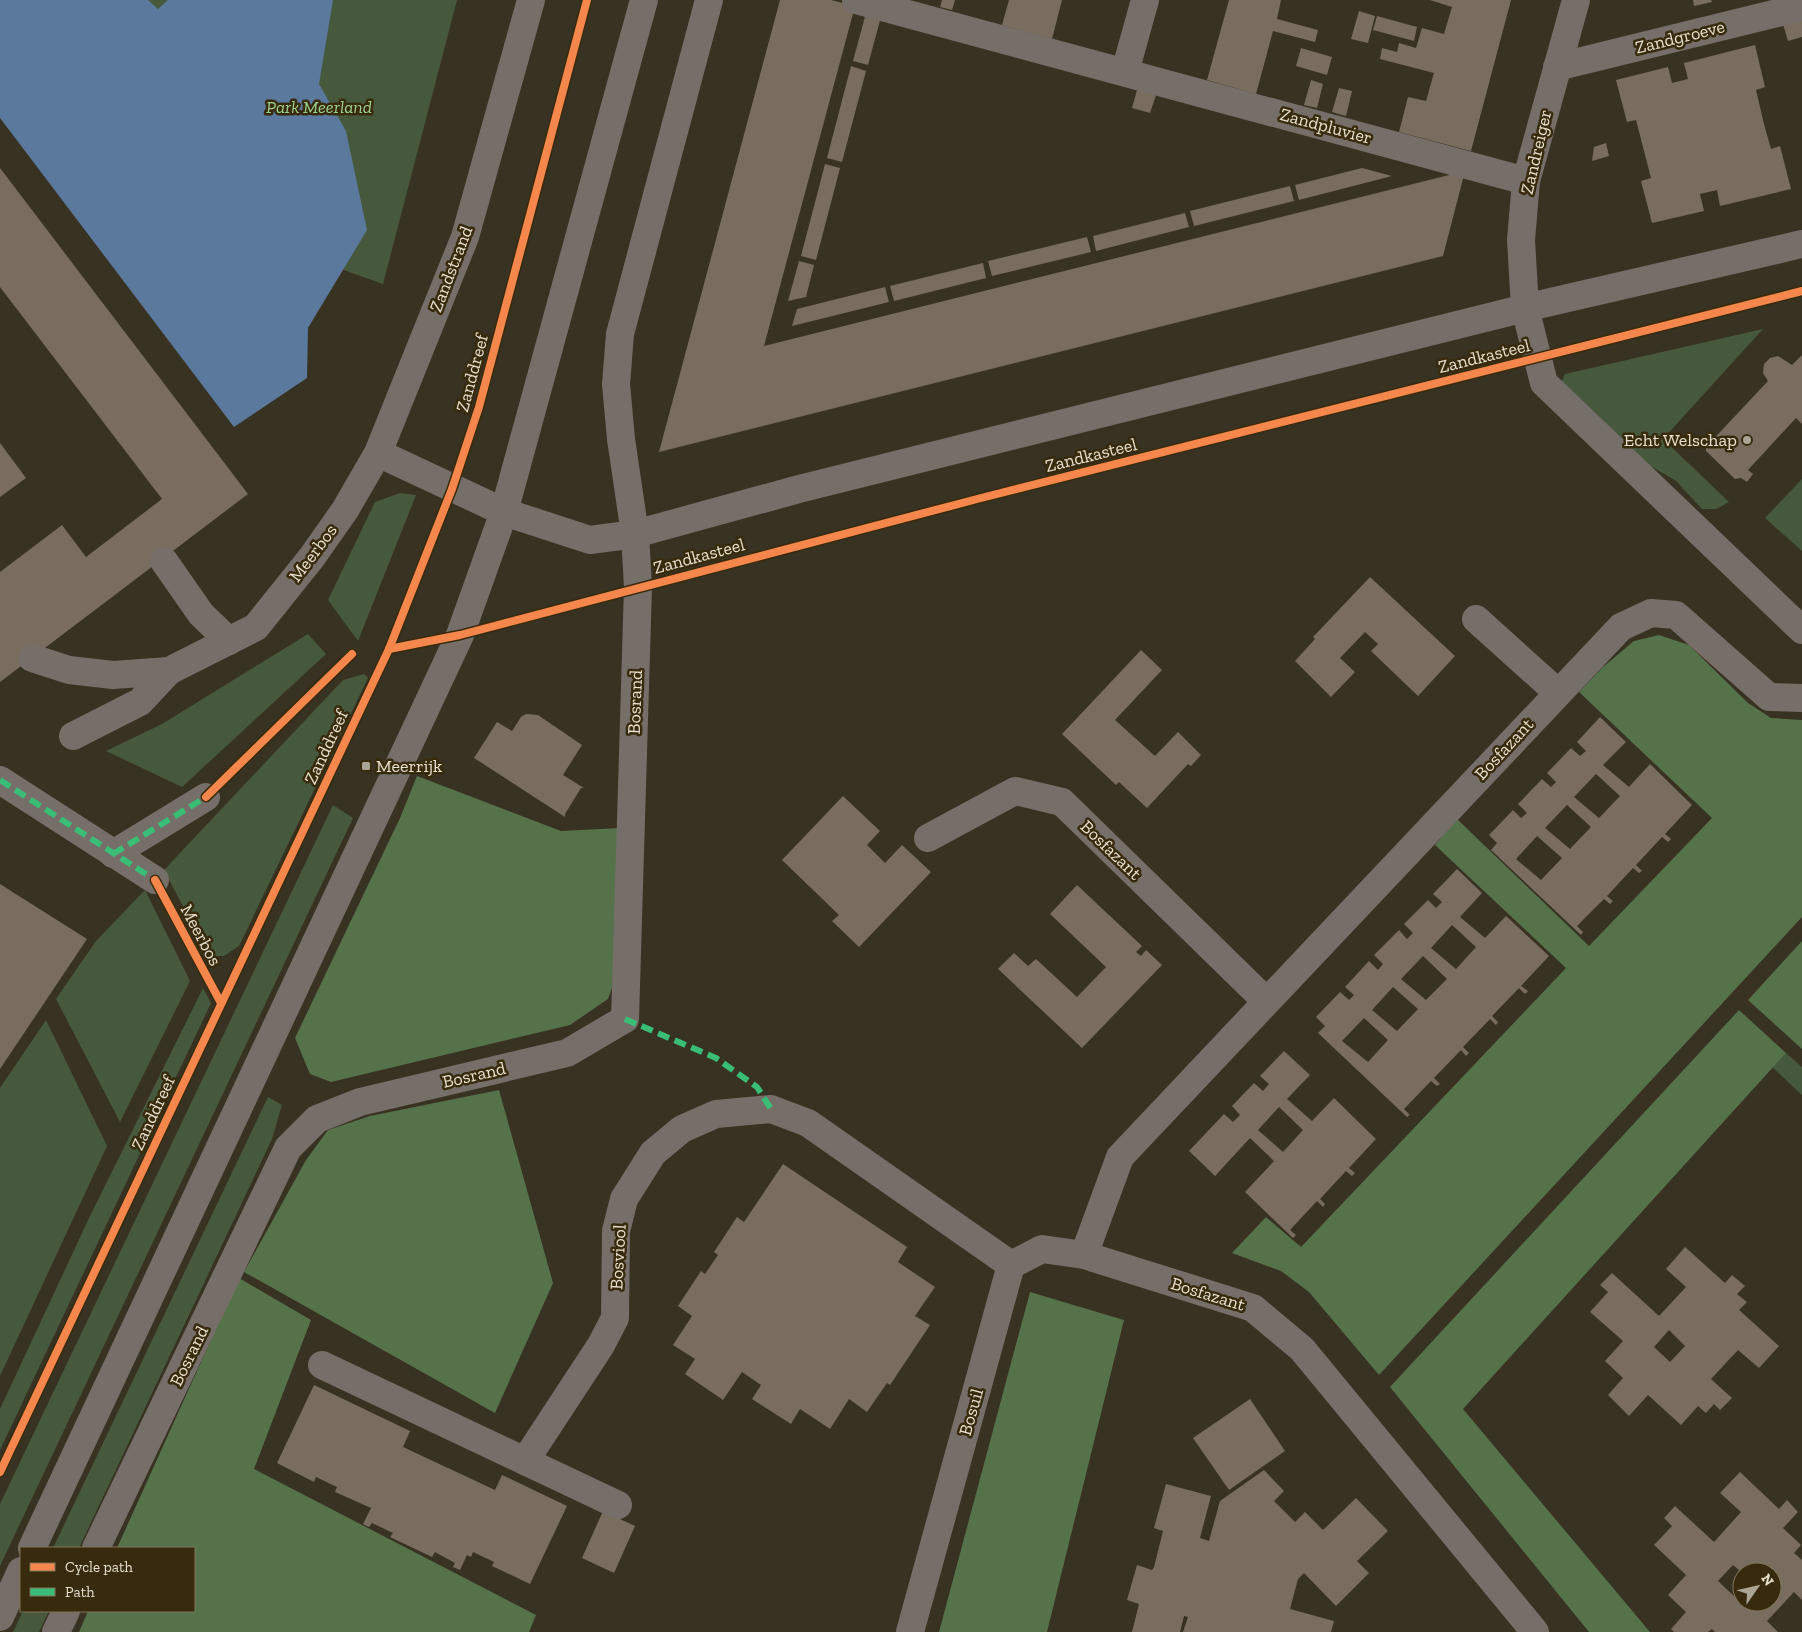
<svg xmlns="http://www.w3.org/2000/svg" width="1802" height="1632" font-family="'Zilla Slab',serif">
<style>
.green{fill:#46593d}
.forest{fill:#56724b}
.water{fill:#5b789d}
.building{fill:#786d5e;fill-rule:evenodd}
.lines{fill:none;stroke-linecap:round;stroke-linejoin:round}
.minor{stroke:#766e69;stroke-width:28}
.quiet{stroke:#3abd76;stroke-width:6;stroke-dasharray:12 6;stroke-linecap:butt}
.cycleway-casing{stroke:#382b0d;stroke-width:11}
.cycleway{stroke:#f5874c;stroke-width:8}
.poi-dot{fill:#aaa493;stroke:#382b0d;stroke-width:2}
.labels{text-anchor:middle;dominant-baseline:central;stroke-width:5;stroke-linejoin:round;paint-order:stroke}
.street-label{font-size:18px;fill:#e8e1d0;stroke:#382b0d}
.park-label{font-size:18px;font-style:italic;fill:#9ed18e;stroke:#382b0d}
.poi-label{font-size:18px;fill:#e8e1d0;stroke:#382b0d;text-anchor:end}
</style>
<rect width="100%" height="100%" fill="#383222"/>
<g class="green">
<polygon points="105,0 457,0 383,284 296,253"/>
<polygon points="1763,329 1663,439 1729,502 1716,509 1702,509 1676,481 1642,461 1561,383 1565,374"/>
<polygon points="1802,479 1802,551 1765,518"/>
<polygon points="400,493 416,495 358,641 328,600 375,502"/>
<polygon points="308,634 326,654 182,787 106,751 162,724"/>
<polygon points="364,674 368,678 239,946 224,956 209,956 164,870 343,680"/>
<polygon points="333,805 353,818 0,1566 0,1504"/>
<polygon points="145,890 190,981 120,1122 56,999 96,941"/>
<polygon points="203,988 211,1003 0,1450 0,1409 90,1216"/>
<polygon points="46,1020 107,1146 0,1376 0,1088"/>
<polygon points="1786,1053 1802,1067 1802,1095 1772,1067"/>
<polygon points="268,1097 282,1105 272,1139 79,1548 53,1548"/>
<polygon points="23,1611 49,1611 39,1632 13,1632"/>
</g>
<g class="forest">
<polygon points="1659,635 1689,645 1748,703 1771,718 1802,720 1802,917 1379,1375 1309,1292 1281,1271 1232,1253 1266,1217 1301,1247 1566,968 1435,845 1457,819 1589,946 1712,818 1579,692 1603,667 1634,641"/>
<polygon points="417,776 561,831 620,828 616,976 608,999 570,1025 331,1082 310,1074 295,1038 400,818"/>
<polygon points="1802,941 1802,1049 1748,1000"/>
<polygon points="1739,1010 1786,1053 1463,1409 1650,1632 1589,1632 1390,1387"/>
<polygon points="499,1090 553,1283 495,1413 244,1272 306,1160 328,1130 370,1116"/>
<polygon points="239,1278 311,1320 254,1469 536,1615 529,1632 79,1632 88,1611 194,1611 194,1548 117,1548"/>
<polygon points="1030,1292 1124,1320 1047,1632 939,1632"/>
</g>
<polygon class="water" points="0,0 148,0 158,9 168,0 333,0 319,84 346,131 367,230 308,328 307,378 234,427 0,118"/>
<g class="building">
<polygon points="780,0 831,0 855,6 764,346 1465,171 1443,256 659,452"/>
<polygon points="942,0 955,0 952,10 940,7"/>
<polygon points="1009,0 1062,0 1052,39 1002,25"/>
<polygon points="1229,0 1281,0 1277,19 1318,30 1315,42 1273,31 1256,94 1207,80"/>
<polygon points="1430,0 1511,0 1471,151 1399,132 1408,97 1426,101 1434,73 1380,59 1382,48 1397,52 1399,43 1416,48 1422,28 1444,34 1452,7"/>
<polygon points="1693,0 1711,0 1712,2 1694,6"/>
<polygon points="867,9 882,13 868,65 853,61"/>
<polygon points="1359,11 1375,16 1368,43 1351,39"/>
<polygon points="1377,16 1417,27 1414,41 1373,30"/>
<polygon points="1802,19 1802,37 1788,41 1783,24"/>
<polygon points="1755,45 1765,87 1756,90 1764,124 1771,149 1780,146 1791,189 1720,206 1717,190 1700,194 1704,211 1652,223 1641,181 1651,178 1636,120 1627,122 1616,80 1668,67 1672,83 1688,79 1684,63"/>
<polygon points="1301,48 1332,57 1327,75 1296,66"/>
<polygon points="851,66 866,71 842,162 827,158"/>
<polygon points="1311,80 1323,84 1317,108 1304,105"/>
<polygon points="1339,88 1352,91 1346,116 1332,112"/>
<polygon points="1137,90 1156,95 1150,113 1132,108"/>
<polygon points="1606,143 1609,156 1592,161 1594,147"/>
<polygon points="825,164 840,168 816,260 801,256"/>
<polygon points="0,168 248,494 0,682 0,572 62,525 86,557 162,499 0,287"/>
<polygon points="1362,168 1392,176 1299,200 1295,185"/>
<polygon points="1290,186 1294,201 1194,226 1190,211"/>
<polygon points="1185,213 1189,227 1096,251 1093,236"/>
<polygon points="1087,237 1091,252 992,276 988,261"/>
<polygon points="799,261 814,265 806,297 788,301"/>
<polygon points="983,263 986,278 894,301 890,286"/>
<polygon points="885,287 889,302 792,326 797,309"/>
<polygon points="1802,355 1802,424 1796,418 1748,470 1753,474 1747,482 1741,478 1735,479 1706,451 1706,447 1768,381 1763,373 1764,364 1770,358 1778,356 1792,365"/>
<polygon points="0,443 26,478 0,497"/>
<polygon points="1370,577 1455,656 1418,696 1371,651 1378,644 1365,632 1340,658 1355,672 1331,697 1295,661 1315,639 1313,637"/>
<polygon points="1141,650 1162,670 1115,720 1155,756 1178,732 1201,755 1191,766 1188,764 1147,808 1119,782 1116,785 1062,734"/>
<polygon points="526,714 538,715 582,745 563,775 584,788 581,788 565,814 565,817 474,758 497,722 512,731 521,717"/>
<path d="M1600,717L1626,742L1603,765L1629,787L1650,764L1692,805L1665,834L1671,839L1668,842L1662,837L1636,865L1642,871L1639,873L1633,868L1607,896L1613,901L1610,904L1604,899L1577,926L1583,932L1581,935L1491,850L1497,843L1489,835L1513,810L1521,818L1527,813L1518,804L1542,779L1551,787L1556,782L1547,773L1571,748L1580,756L1586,751L1577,742ZM1596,774L1620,796L1599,818L1574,797ZM1567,805L1591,827L1570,849L1545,828ZM1537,836L1562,858L1541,880L1516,859Z"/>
<polygon points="843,796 880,831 867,845 885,863 902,845 931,872 859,947 832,921 839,915 782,860"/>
<path d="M1457,869L1482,893L1460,917L1485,938L1506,916L1549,956L1521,986L1528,991L1525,994L1519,988L1492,1016L1498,1022L1496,1025L1490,1019L1463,1047L1469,1053L1466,1056L1461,1050L1434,1078L1440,1084L1437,1086L1431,1081L1404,1109L1410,1115L1407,1117L1318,1033L1325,1026L1316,1017L1340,992L1349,1000L1354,995L1345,987L1369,961L1378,970L1383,964L1374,955L1399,930L1407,939L1413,933L1404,924L1428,900L1436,908L1442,902L1433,894ZM1452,925L1476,947L1456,969L1431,948ZM1423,956L1447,979L1426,1000L1401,979ZM1393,987L1418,1009L1397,1031L1372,1010ZM1364,1018L1388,1040L1368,1062L1342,1041Z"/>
<polygon points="0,884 87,939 0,1069"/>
<polygon points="1077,885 1142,946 1136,952 1141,956 1146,950 1162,965 1082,1048 998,969 1014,953 1028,966 1036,959 1077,997 1106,967 1050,914"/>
<path d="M1284,1051L1310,1075L1287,1099L1312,1121L1334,1098L1376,1139L1349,1168L1355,1173L1352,1176L1346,1171L1320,1199L1325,1204L1323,1207L1317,1201L1290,1230L1296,1235L1293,1238L1245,1192L1274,1161L1250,1138L1215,1176L1189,1151L1224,1114L1233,1122L1240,1115L1232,1106L1254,1083L1263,1091L1269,1084L1260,1076ZM1279,1107L1303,1130L1283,1152L1258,1130Z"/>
<polygon points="783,1164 907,1247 898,1262 935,1287 915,1316 930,1325 890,1385 887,1383 867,1412 849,1399 830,1429 800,1409 791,1424 752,1399 761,1385 742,1372 723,1400 685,1374 695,1359 673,1345 692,1316 678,1306 701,1271 705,1274 718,1255 714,1252 737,1217 744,1222"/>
<path d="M1685,1247L1725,1283L1732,1275L1745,1286L1737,1294L1747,1302L1739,1310L1779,1346L1759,1368L1738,1350L1711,1379L1732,1398L1720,1410L1714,1404L1706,1413L1698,1406L1681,1425L1648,1395L1629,1416L1608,1395L1623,1378L1605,1361L1623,1341L1590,1312L1608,1292L1600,1285L1612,1273L1659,1316L1686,1287L1666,1269ZM1669,1330L1685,1346L1670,1362L1654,1347Z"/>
<polygon points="314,1385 410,1431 403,1447 495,1490 502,1475 567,1506 530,1584 492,1566 494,1562 473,1552 471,1557 467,1555 460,1570 453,1567 455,1563 435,1552 432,1557 390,1537 393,1533 372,1523 369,1527 363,1524 371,1508 335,1492 337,1487 316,1477 314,1482 277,1463"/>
<polygon points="1250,1399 1285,1451 1229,1490 1193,1438"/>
<polygon points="1264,1470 1284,1491 1274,1501 1295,1522 1305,1512 1323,1530 1356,1498 1388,1531 1357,1561 1369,1573 1336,1606 1304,1573 1298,1579 1290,1609 1334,1621 1331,1632 1183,1632 1188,1617 1184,1616 1180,1632 1132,1632 1139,1604 1127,1600 1137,1565 1152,1570 1154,1567 1163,1531 1154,1528 1166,1484 1211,1496 1200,1538 1209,1541 1220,1501"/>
<path d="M1740,1472L1779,1509L1787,1500L1798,1512L1783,1528L1801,1545L1794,1553L1802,1560V1600L1794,1592L1767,1621L1778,1632H1715L1712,1629L1708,1632H1674L1671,1629L1686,1612L1668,1595L1686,1575L1654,1545L1672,1526L1664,1518L1675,1506L1714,1542L1741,1512L1720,1493ZM1733,1565L1741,1572H1772V1602H1742V1588L1734,1596L1718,1581Z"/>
<polygon points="603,1511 635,1526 614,1573 582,1558"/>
</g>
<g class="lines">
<g class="minor">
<polyline points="531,0 465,237 378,453 504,512 590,540 635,534 799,489 1525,308 1802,244"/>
<polyline points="856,0 1526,181"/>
<polyline points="1576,0 1526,181 1521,240 1525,308 1544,383 1802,630"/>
<polyline points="1557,67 1802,7"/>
<polyline points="1125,72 1145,0"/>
<polyline points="164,561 201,614 229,641"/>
<polyline points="1476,619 1557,692"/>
<polyline points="32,658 69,670 113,675 169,671 256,627 312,557 345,510 378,453"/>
<polyline points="73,736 140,702 169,671"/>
<polyline points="0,780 155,880"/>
<polyline points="928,838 1015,791 1062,802 1266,1001"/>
<polyline points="113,854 206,797"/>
<polyline points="322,1365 618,1505"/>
<polyline points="525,1461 601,1345 615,1318 616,1231 624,1199 653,1153 682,1129 716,1114 771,1109 808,1123 1011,1265"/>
<polyline points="32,1548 460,635 504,512 644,0"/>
<polyline points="96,1548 288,1148 317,1119 360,1102 567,1053 625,1019 638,587 635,534 621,439 616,384 620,334 709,0"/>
<polyline points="0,1617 21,1571"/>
<polyline points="56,1632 66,1611"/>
<polyline points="910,1632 1011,1265 1042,1249 1084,1255"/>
<polyline points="1535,1632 1302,1349 1253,1308 1084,1255 1120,1157 1621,627 1651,613 1676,615 1769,697 1802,698"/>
</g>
<g class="quiet">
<polyline points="0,780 155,880"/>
<polyline points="113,854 206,797"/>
<polyline points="625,1019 716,1058 757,1087 771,1109"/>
</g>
<g class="cycleway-casing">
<g id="cycleway">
<polyline points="389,649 460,635 981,498 1802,291"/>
<polyline points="206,797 352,654"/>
<polyline points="155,880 221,1003"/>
<polyline points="0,1472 389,649 452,489 479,407 587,0"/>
</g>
</g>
<use href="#cycleway" class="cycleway"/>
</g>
<g class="poi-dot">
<circle cx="1747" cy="440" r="5"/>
<rect x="361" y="761" width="10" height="10" rx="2.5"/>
</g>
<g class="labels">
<g class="street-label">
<text transform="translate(1680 37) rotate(-14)">Zandgroeve</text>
<text transform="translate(1326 126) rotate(15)">Zandpluvier</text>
<text transform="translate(1536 152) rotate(-77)">Zandreiger</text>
<text transform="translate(451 269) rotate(-69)">Zandstrand</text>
<text transform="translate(1484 356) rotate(-14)">Zandkasteel</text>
<text transform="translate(472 373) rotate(-75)">Zanddreef</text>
<text transform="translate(1091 455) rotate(-14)">Zandkasteel</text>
<text transform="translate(313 553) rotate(-53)">Meerbos</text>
<text transform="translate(699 556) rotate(-15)">Zandkasteel</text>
<text transform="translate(635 702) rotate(-88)">Bosrand</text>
<text transform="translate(326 747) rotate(-65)">Zanddreef</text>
<text transform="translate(1504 749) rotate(-47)">Bosfazant</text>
<text transform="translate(1111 850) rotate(44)">Bosfazant</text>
<text transform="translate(201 935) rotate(62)">Meerbos</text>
<text transform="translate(474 1075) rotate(-13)">Bosrand</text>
<text transform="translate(153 1113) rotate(-65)">Zanddreef</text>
<text transform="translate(618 1257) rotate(-87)">Bosviool</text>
<text transform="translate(1208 1294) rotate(17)">Bosfazant</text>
<text transform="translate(189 1356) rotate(-64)">Bosrand</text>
<text transform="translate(971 1412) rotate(-74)">Bosuil</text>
</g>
<g class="park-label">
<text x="319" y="107">Park Meerland</text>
</g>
<g class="poi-label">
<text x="1737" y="440">Echt Welschap</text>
<text x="376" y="766" text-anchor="start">Meerrijk</text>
</g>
</g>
<rect x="20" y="1547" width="175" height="65" fill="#382b0d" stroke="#7e745b"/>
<rect x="30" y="1563" width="25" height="8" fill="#f5874c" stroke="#7e745b"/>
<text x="65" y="1572" font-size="15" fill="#e8e1d0">Cycle path</text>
<rect x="30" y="1588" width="25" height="8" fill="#3abd76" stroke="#7e745b"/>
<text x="65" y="1597" font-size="15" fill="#e8e1d0">Path</text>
<g transform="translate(1757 1587) rotate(56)"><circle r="24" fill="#382b0d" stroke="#7e745b"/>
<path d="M0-4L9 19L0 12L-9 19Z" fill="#aaa493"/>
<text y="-8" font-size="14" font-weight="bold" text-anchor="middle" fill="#e8e1d0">N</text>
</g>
</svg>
